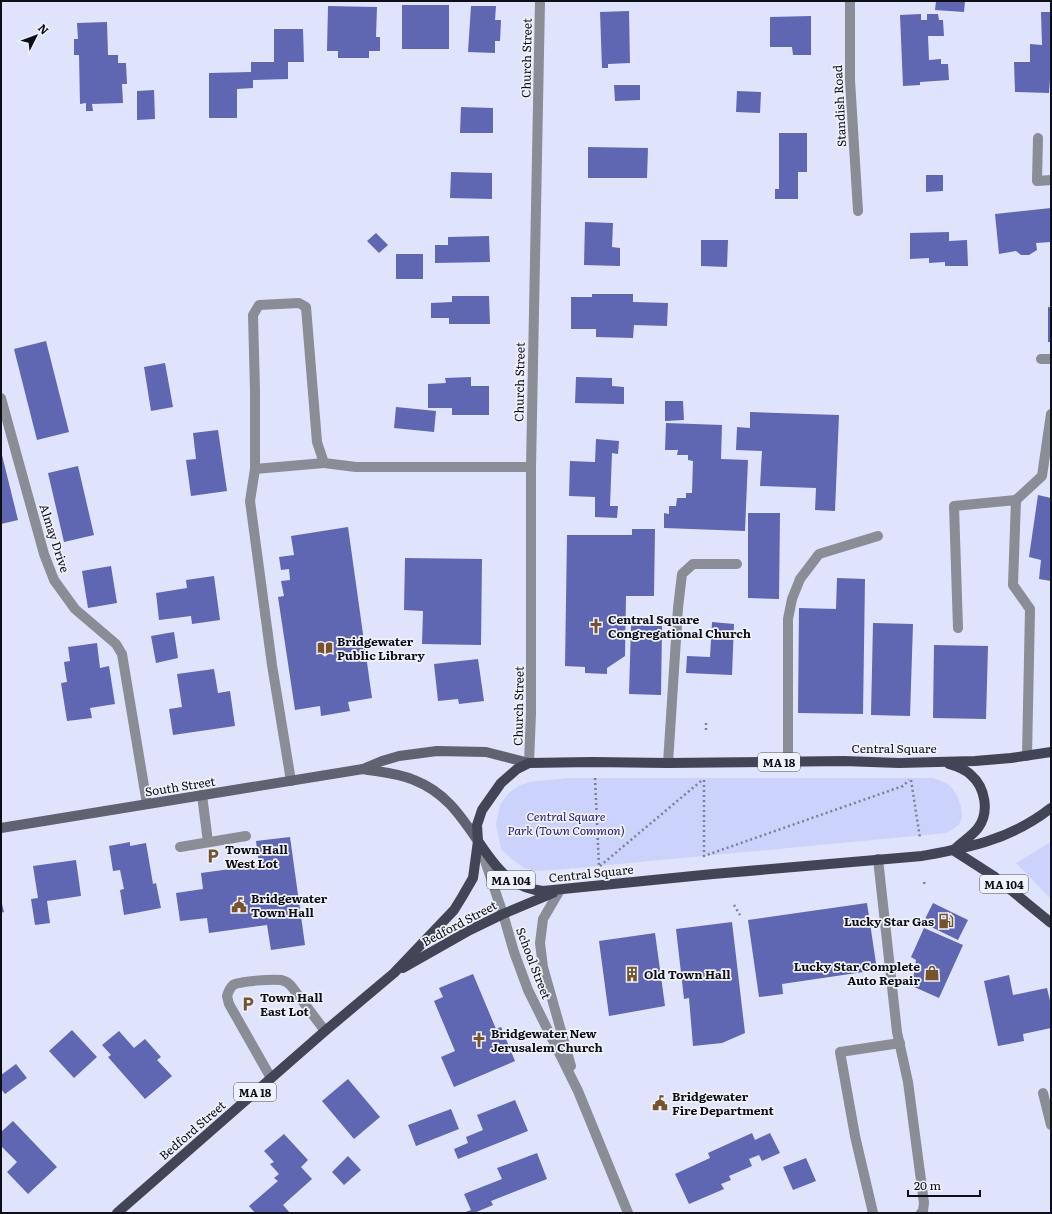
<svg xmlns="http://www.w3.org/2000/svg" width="1052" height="1214" font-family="Literata,serif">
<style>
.park{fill:#cbd2fc}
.building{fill:#5f66b2}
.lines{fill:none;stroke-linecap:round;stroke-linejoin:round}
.path{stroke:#7d8091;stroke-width:2.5;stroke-dasharray:2 3;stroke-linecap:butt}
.service{stroke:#8a8c96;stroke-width:10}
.minor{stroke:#8a8c96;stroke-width:10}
.secondary{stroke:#5f6270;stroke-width:10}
.primary{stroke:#424555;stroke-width:10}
.labels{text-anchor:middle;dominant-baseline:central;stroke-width:3.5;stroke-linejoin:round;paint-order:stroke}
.shield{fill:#eff1fb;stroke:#51525b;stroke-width:1}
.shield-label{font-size:11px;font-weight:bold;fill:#0d0e16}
.street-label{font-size:12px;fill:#0d0e16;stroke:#eff1fb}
.poi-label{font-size:12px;font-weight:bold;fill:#0d0e16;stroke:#eff1fb;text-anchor:start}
.park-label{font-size:12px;font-style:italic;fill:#231975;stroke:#eff1fb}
</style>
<rect width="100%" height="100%" fill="#dfe3fc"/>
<g class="park">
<path d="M567,778H933C939,780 945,782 950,786C958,793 966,815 959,824C956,828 950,831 946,833L566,869L537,871L524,868L513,860L501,849L496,824L500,805L508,794L518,786L530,782Z"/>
<polygon points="1051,842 1051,899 1016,863"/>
</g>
<g class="building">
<polygon points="936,1 965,1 964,12 935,10"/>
<rect x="402" y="5" width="47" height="44"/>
<polygon points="328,6 377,7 376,37 380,37 380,51 369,51 369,58 338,58 338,51 327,51"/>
<polygon points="471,6 496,6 495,20 501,20 500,41 495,41 495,53 468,52"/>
<polygon points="629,11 630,63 608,64 608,68 602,68 600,12"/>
<polygon points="1041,12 1051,12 1051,79 1050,79 1049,93 1015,92 1014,62 1030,62 1030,44 1042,45"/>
<polygon points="921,14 921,20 927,20 927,14 938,14 939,20 943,20 944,36 928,36 929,60 941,59 941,64 948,64 949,80 920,82 920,85 903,86 900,15"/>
<polygon points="811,16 811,55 793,55 792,47 770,47 770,17"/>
<polygon points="107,22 108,55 118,55 118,63 126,63 127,84 122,84 123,103 92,104 93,111 86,111 86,103 80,104 79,55 74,55 74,39 78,39 77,23"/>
<polygon points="274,29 303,29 304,62 288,62 288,79 253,80 253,88 237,89 237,118 209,118 209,73 251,72 251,62 274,62"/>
<polygon points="614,85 640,85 640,100 615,101"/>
<polygon points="154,90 155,119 137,120 137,91"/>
<polygon points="737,91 761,92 760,113 736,112"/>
<polygon points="461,107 493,108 493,133 460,133"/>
<polygon points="779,133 807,133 807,172 798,172 798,199 775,199 775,189 779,189"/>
<polygon points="588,147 648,148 647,178 588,178"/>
<polygon points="451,172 492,173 492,199 450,198"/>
<polygon points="926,175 943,175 943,191 926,192"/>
<polygon points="1051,208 1051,242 1036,243 1037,250 1029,255 1021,255 1016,251 999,254 995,214"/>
<polygon points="585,222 613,223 612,247 620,248 620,266 584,265"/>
<polygon points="949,232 949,241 967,240 968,266 945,266 945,262 929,263 929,258 910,259 910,233"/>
<polygon points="376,233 388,245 379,253 367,241"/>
<polygon points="489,236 490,262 435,263 435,245 448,245 448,237"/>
<polygon points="701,240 728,240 727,267 701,266"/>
<rect x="396" y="254" width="27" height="25"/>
<polygon points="592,294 633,294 633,302 668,303 667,326 634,325 633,338 596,337 596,329 571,329 571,297 592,297"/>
<polygon points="452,296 489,296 490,324 449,324 449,318 431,318 431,303 452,302"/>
<rect x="1048" y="307" width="3" height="35"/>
<polygon points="46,341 69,432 37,440 14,349"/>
<polygon points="165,363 173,407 151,411 144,367"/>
<polygon points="471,377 471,386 489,386 489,415 452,415 452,408 428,408 428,384 446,383 445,378"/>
<polygon points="576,377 612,378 612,386 624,387 624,404 575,403"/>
<polygon points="665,401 683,401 684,420 665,421"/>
<polygon points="396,407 436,411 434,432 394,428"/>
<polygon points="750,412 839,415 835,511 815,510 816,488 760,486 762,451 736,450 737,427 750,428"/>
<polygon points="666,423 722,425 721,459 748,460 745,531 664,528 664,513 669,514 669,506 676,506 677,498 686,498 686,493 692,493 693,461 688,460 688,455 677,455 678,450 665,450"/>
<polygon points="218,430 227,491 191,496 186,460 196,459 193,433"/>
<polygon points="596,439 619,441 618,454 612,453 610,506 618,506 617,518 595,517 595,497 569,496 570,461 595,462"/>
<polygon points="1,451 18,520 1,524"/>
<polygon points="78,466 94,535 64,542 48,473"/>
<polygon points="1038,495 1051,498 1051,581 1039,579 1041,560 1029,557"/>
<polygon points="748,513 780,513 779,599 748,598"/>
<polygon points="348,527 372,698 348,702 350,711 321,716 320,706 295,710 278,597 284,596 281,581 290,580 289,569 281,570 279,557 294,555 291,536"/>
<polygon points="632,529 655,529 654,596 626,596 625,656 607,668 607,674 585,673 585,667 565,666 567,535 632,535"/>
<polygon points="405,558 482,559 481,645 422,644 423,611 404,610"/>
<polygon points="111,566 117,603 88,608 82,571"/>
<polygon points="214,576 220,620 192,624 191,616 159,620 156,593 187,588 186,580"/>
<polygon points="837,578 865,579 863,714 798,713 799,608 836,609"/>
<polygon points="712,622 734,624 732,675 686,673 687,656 710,657"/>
<polygon points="873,623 913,624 910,716 871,715"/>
<polygon points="631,625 662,626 661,695 629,694"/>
<polygon points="174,632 178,658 156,663 151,636"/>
<polygon points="97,643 100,668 109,666 115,704 90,708 92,718 67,721 61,683 67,682 64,662 70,661 68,647"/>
<polygon points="934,645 988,646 986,719 933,718"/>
<polygon points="478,659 484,701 459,704 458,699 438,701 434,664"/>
<polygon points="214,669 218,693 230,691 235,726 173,735 169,709 182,707 177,674"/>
<polygon points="290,837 305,945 271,950 267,925 209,933 207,918 180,921 176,893 203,889 201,873 259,865 256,841"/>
<polygon points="130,842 130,846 146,843 153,884 156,883 161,908 124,915 120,890 124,889 120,870 113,871 109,846"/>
<polygon points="76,860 81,896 47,901 50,923 35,925 31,899 38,898 33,866"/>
<polygon points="1,900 4,912 1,913"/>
<polygon points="867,903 877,970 782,984 783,994 759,997 748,920"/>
<polygon points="933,903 968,920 958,940 923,923"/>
<polygon points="732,922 745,1033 722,1043 693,1046 689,998 684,999 676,929"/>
<polygon points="924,928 963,945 939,998 912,986 916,960 911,957"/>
<polygon points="655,933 665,1006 609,1016 599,941"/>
<polygon points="473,974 496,1029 501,1027 515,1061 454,1087 441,1057 455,1051 434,1001 443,997 439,988"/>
<polygon points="1009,975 1013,995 1047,988 1051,1005 1051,1028 1023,1034 1024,1041 998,1046 984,981"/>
<polygon points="72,1030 97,1057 74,1078 49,1051"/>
<polygon points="119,1031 134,1048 145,1039 161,1057 157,1060 172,1076 145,1099 108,1057 111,1055 102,1045"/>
<polygon points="16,1064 27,1078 5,1094 1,1089 1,1075"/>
<polygon points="348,1079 380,1117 354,1139 322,1101"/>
<polygon points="515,1100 528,1131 458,1159 454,1149 468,1143 466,1137 483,1130 477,1115"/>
<polygon points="451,1109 459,1129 416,1146 408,1125"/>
<polygon points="13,1121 57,1167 28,1194 7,1172 17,1162 1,1146 1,1132"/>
<polygon points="752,1133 755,1140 770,1133 780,1153 762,1161 759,1155 749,1159 752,1166 729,1176 731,1180 721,1184 724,1189 689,1204 675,1174 710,1158 708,1153"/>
<polygon points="284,1134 308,1160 301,1167 312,1179 283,1205 290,1213 255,1213 249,1206 278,1181 274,1178 279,1174 270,1164 274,1162 264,1151"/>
<polygon points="537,1153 547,1179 491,1201 493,1205 474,1213 463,1213 471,1210 464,1194 502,1179 497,1168"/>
<polygon points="348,1156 361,1170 344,1185 332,1172"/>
<polygon points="806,1158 816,1181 793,1190 783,1167"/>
</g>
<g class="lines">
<g class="path">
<polyline points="706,723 706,731"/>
<polyline points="595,778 599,867"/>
<polyline points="704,780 704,856 903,786 909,780"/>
<polyline points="911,780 920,838"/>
<polyline points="600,866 701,781"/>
<polyline points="924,882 925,886"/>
<polyline points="734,905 740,915"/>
</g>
<g class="service">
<polyline points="1038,138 1037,181 1051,180"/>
<polyline points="1041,359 1051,359"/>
<polyline points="255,469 324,463"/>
<polyline points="1016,500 1042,476 1051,414"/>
<polyline points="958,628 954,506 1016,500 1013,585 1030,609 1027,756"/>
<polyline points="788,762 788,619 792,599 800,579 819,554 878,536"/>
<polyline points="668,763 678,608 682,574 693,564 737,564"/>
<polyline points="291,781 272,665 250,501 255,469 255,391 253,315 259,305 299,303 306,307 317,442 324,463 356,467 531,467"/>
<polyline points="202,795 208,842"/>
<polyline points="180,847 246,836"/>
<polyline points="878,859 897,1032 908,1082 924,1203 923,1211 921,1213"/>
<path d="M271,1078L229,1004L227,996C228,992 230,988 233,985C239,981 273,979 281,980C286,981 289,983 292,987L325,1031"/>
<polyline points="1043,1093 1051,1125"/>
<polyline points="873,1213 855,1136 840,1052 900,1043"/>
</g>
<g class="minor">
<polyline points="850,1 850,80 858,211"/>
<polyline points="1,398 44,554 54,580 75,609 116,644 122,654 147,804"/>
<polyline points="529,763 531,713 531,467 540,1"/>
<polyline points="480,846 503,914 514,952 528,990 578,1091 628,1213"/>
<polyline points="560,890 543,919 540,943 543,967 571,1066"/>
</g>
<g class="secondary">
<path d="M363,769C380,772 398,773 414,780C445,792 460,815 478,841"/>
<polyline points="1,828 363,769 382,761 399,756 437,751 486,752 529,763"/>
</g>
<g class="primary">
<path d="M949,764C956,766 965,769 971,775C985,787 990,812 978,828C972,836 962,842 955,849"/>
<path d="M478,841C495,866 509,888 543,891L713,874L922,856C944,852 967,848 988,841C1010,834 1033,822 1051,808"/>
<polyline points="953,850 995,877 1051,923"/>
<polyline points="403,968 470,930 503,914 553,893"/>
<polyline points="117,1213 325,1031 394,973 454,910 462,897 473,878 478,841 477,825 482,810 501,783 517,769 529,763 592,762 668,763 844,761 899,763 975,761 1011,758 1051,752"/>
</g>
</g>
<defs>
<g id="church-bare" transform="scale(1.2)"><path d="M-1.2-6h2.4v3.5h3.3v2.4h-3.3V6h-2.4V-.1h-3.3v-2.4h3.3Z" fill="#76532c" stroke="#eff1fb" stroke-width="2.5" paint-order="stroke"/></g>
<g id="library-bare" transform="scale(1.2)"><path d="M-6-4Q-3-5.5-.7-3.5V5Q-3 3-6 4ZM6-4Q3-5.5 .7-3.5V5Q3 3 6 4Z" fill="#76532c" stroke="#eff1fb" stroke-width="2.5" paint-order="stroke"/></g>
<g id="parking-bare" transform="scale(1.2)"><path d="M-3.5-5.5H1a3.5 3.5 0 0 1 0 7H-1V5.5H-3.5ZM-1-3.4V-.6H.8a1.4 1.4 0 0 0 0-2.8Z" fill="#76532c" stroke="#eff1fb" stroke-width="2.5" paint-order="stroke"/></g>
<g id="civic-bare" transform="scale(1.2)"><path d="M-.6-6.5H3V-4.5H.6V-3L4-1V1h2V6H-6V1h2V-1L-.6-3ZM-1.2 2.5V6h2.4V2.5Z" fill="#76532c" stroke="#eff1fb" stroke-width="2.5" paint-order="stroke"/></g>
<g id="fuel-bare" transform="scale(1.2)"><path d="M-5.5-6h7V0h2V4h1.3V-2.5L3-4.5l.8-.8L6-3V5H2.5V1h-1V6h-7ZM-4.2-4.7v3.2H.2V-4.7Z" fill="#76532c" stroke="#eff1fb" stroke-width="2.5" paint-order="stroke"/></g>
<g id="shop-bare" transform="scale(1.2)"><path d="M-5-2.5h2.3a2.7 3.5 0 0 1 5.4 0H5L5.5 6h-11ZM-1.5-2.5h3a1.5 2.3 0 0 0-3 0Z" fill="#76532c" stroke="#eff1fb" stroke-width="2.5" paint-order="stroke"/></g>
<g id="building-bare" transform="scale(1.2)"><path d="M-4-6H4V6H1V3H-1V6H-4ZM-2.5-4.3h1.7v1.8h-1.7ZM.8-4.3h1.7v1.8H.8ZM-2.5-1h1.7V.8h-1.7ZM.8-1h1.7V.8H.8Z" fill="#76532c" stroke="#eff1fb" stroke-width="2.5" paint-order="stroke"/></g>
</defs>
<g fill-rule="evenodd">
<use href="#church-bare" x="596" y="626"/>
<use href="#library-bare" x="325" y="648"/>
<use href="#parking-bare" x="213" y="856"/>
<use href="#civic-bare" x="239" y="905"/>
<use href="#fuel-bare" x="946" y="921"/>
<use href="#shop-bare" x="932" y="973"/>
<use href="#building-bare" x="632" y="974"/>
<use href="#parking-bare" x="248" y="1004"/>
<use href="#church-bare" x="479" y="1040"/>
<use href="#civic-bare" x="660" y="1103"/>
</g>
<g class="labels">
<g class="shield">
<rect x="758" y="753" width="42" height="18" rx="3"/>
<rect x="487" y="871" width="48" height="18" rx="3"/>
<rect x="980" y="875" width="48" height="18" rx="3"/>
<rect x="234" y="1083" width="42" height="18" rx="3"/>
</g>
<g class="shield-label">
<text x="779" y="762">MA 18</text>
<text x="511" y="880">MA 104</text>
<text x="1004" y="884">MA 104</text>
<text x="255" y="1092">MA 18</text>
</g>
<g class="street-label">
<text transform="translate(526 58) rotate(-89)">Church Street</text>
<text transform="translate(839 106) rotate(-93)">Standish Road</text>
<text transform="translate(519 382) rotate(-89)">Church Street</text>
<text transform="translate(55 538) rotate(72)">Almay Drive</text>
<text transform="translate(518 706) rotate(-89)">Church Street</text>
<text x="894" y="748">Central Square</text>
<text transform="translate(180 786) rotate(-9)">South Street</text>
<text transform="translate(591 873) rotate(-6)">Central Square</text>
<text transform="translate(459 923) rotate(-28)">Bedford Street</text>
<text transform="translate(534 963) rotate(69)">School Street</text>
<text transform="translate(192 1130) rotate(-41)">Bedford Street</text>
</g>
<g class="poi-label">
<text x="608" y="619">Central Square<tspan x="608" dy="14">Congregational Church</tspan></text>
<text x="337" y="641">Bridgewater<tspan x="337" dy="14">Public Library</tspan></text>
<text x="225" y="849">Town Hall<tspan x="225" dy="14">West Lot</tspan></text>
<text x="251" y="898">Bridgewater<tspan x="251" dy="14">Town Hall</tspan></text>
<text x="934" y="921" text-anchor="end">Lucky Star Gas</text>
<text x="920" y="966" text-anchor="end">Lucky Star Complete<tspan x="920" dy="14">Auto Repair</tspan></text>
<text x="644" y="974">Old Town Hall</text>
<text x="260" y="997">Town Hall<tspan x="260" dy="14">East Lot</tspan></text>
<text x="491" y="1033">Bridgewater New<tspan x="491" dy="14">Jerusalem Church</tspan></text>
<text x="672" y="1096">Bridgewater<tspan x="672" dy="14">Fire Department</tspan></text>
</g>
<g class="park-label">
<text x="566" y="816">Central Square<tspan x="566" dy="14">Park (Town Common)</tspan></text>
</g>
</g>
<rect width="1052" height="1214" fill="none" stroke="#0d0e16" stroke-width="4"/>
<g transform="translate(36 36) rotate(48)" stroke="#eff1fb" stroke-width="3" paint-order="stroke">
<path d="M0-3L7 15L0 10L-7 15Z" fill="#0d0e16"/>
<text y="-6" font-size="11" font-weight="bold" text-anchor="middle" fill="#0d0e16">N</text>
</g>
<path d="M908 1190v6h72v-6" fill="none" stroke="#0d0e16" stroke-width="2"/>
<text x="914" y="1190" font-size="12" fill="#0d0e16" stroke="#eff1fb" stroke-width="3" paint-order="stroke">20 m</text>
</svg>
